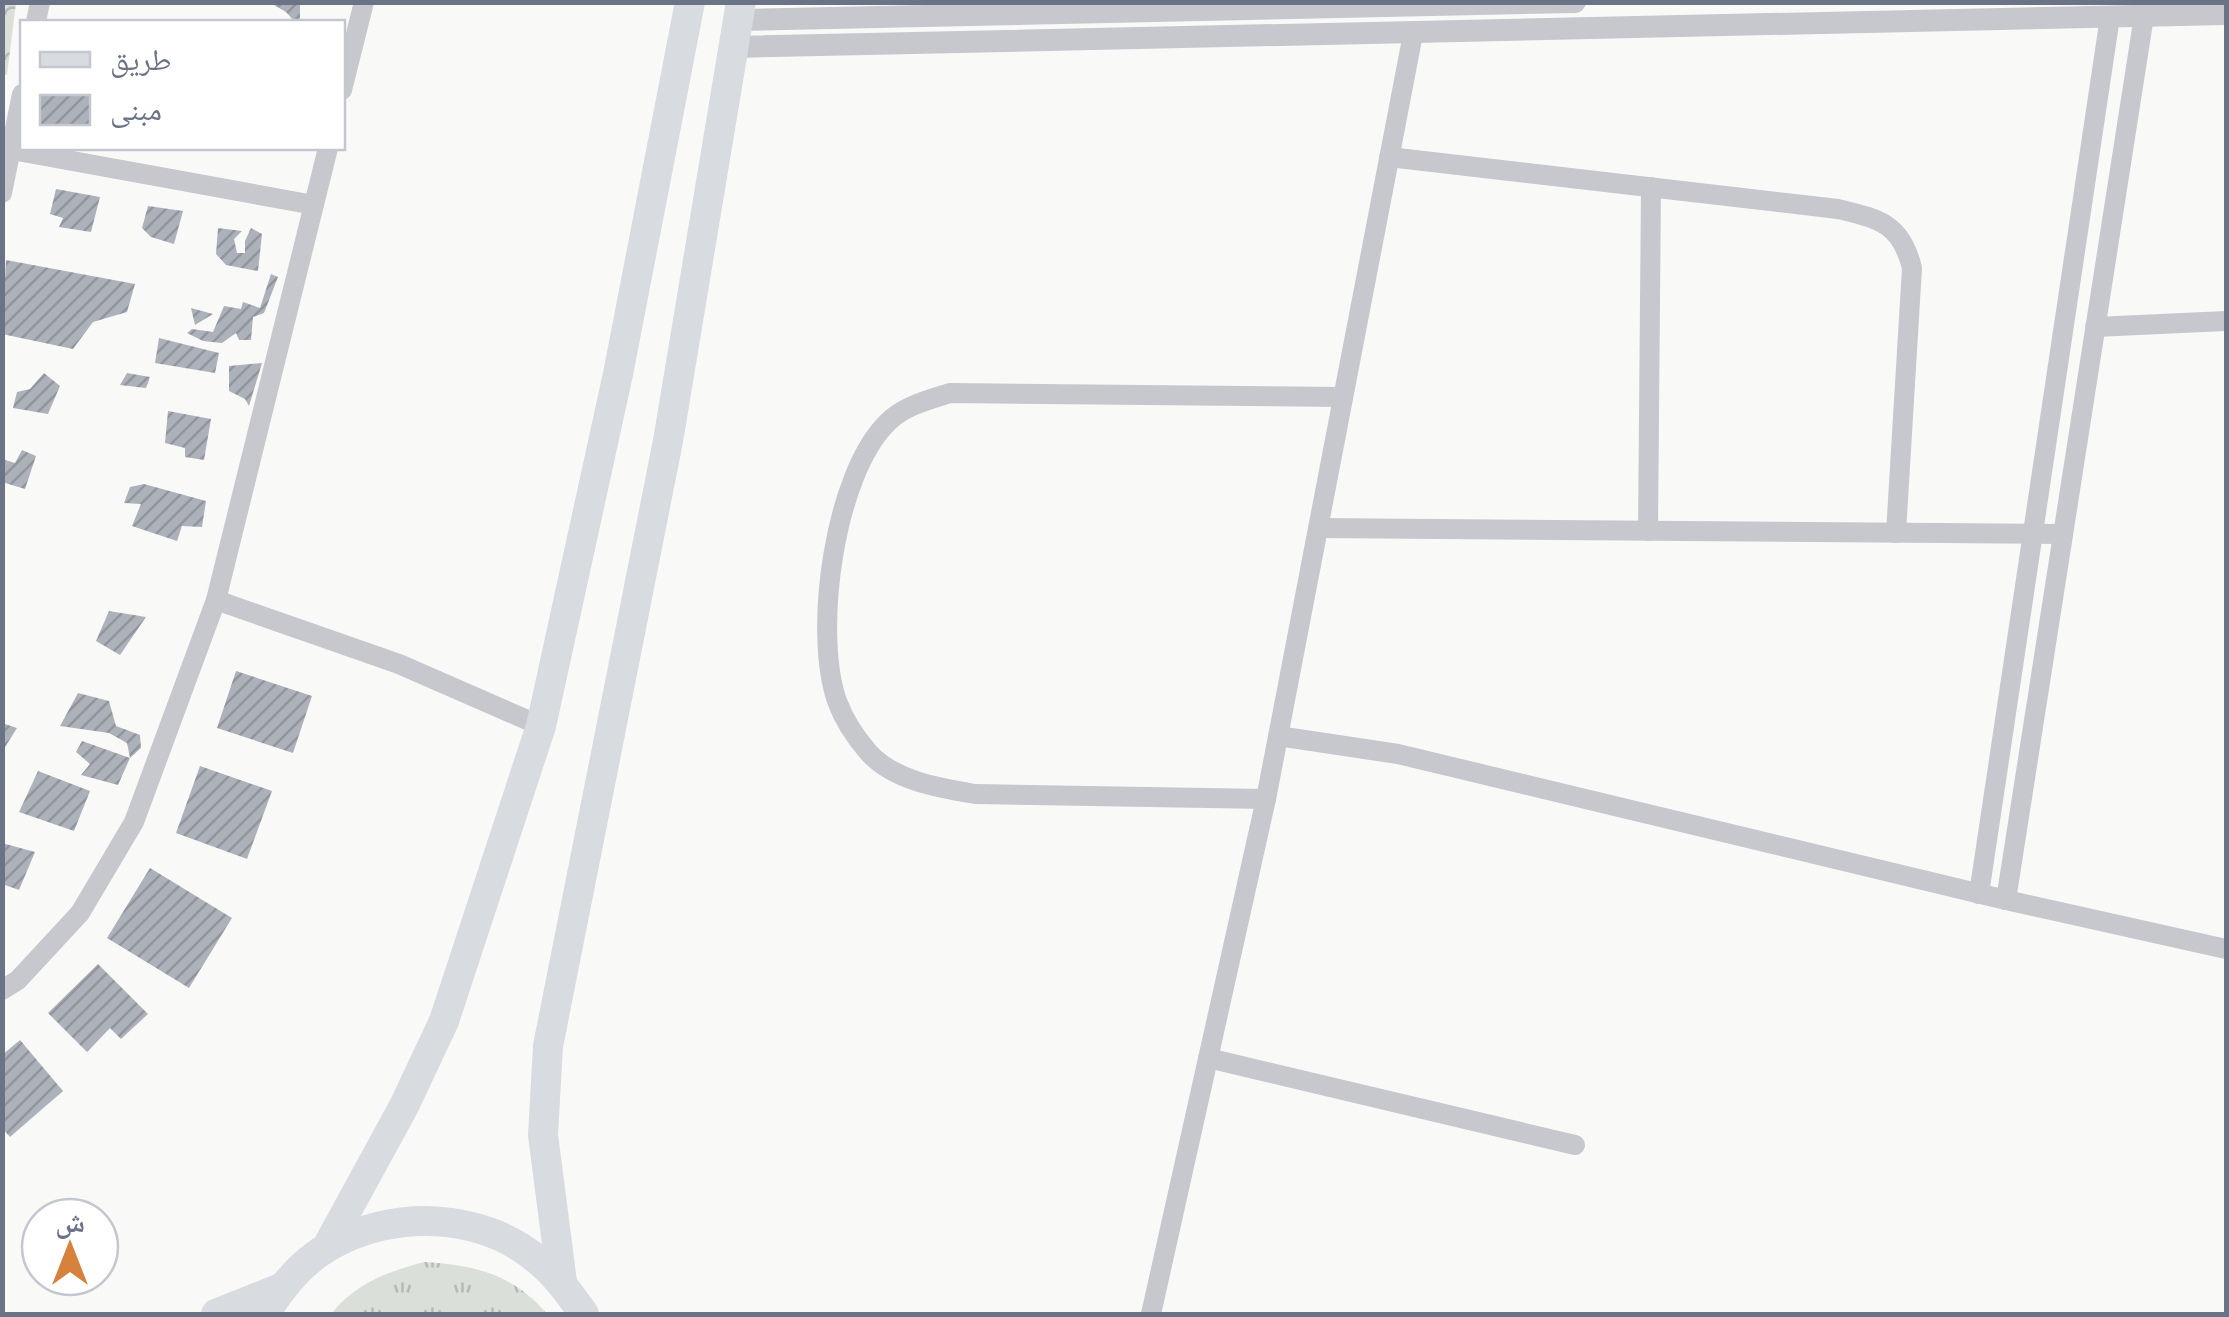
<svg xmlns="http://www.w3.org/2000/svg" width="2229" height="1317" font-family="'PT Sans','Noto Naskh Arabic',sans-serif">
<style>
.grass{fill:url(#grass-tufts)}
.forest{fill:url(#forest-crowns)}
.building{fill:url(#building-hatch)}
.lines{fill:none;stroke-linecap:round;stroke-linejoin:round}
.minor{stroke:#c6c8cd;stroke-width:20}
.tertiary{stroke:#c6c8cd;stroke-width:22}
.primary{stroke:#d8dbdf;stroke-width:30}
</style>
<defs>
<pattern id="grass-tufts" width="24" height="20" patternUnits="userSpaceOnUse" patternTransform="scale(2.5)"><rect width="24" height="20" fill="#dae0d9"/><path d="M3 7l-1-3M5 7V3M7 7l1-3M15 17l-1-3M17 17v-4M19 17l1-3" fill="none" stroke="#b5bab6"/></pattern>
<pattern id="forest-crowns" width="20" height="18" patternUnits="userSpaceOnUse" patternTransform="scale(2.5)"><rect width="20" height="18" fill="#dae0d9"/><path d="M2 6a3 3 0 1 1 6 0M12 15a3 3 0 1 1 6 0" fill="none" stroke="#b5bab6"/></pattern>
<pattern id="building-hatch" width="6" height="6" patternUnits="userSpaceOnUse" patternTransform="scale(2.5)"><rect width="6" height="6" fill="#adb1ba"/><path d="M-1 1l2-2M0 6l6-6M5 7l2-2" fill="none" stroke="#91959d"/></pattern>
</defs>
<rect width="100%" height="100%" fill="#f9faf8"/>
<path class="grass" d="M424,1262C475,1265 513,1274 547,1314H331C356,1283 387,1272 424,1262Z"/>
<polygon class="forest" points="2,3 16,3 7,75 3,74"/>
<g class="building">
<polygon points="269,2 300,2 300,22 295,22 286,12"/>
<polygon points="56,189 100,197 91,232 59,227 63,218 50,214"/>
<polygon points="148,206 183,211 174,244 151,237 142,228"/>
<polygon points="218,228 242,231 234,239 237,253 245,253 245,241 251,228 262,234 258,271 226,265 216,254"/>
<polygon points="6,260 135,284 127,312 93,322 73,349 2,334"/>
<polygon points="271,274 278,277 264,313 253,317 251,340 239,340 236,333 222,343 203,341 187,333 192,329 213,332 224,306 241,309 243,302 260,308"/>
<polygon points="191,308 213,314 195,325"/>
<polygon points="159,338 219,353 215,373 155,363"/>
<polygon points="262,363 249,406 245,399 229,391 229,366"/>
<polygon points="44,373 60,386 48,414 13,408 17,392 30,389"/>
<polygon points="127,373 150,377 146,388 120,385"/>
<polygon points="168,411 211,419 204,460 185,457 185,448 165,443"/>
<polygon points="22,450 36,456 25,489 2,482 2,459 15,463"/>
<polygon points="144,484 206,501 202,527 182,526 177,541 132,526 141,504 124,503 130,487"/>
<polygon points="109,611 146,617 120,655 96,641"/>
<polygon points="236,671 312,696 293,753 217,728"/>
<polygon points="78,693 109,701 116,726 140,735 141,748 130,758 127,743 109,733 60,726"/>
<polygon points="2,723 17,728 2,752"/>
<polygon points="82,741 130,758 118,785 81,775 90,764 76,752"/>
<polygon points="200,766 272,791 247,859 176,833"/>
<polygon points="38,771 90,791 74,831 19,812"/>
<polygon points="2,843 35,852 19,890 2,884"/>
<polygon points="150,868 232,918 189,988 107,938"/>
<polygon points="98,964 148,1014 121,1039 110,1028 87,1052 48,1013"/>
<polygon points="20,1040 63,1091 10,1137 2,1128 2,1055"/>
</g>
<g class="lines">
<g class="minor">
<polyline points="36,22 40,2"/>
<polyline points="342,90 364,2"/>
<polyline points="12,150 314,205"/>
<path d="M1389,157L1838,209C1879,219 1901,223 1912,268L1896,533"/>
<polyline points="2,193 22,94"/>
<polyline points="2095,327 2226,321"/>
<polyline points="1318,528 2063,534"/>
<polyline points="1648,531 1651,187"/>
<polyline points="216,600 399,664 541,726"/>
<polyline points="1278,736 1398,754 2006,900 2226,949"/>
<path d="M1266,799L975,794C939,788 895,781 869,753C855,737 844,720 837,701C813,632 834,474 888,422C904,406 928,400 950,393L1343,397"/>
<polyline points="1979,894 2110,17"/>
<polyline points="2006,900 2144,16"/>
<polyline points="2,990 18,980 80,913 134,822 216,600 328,148"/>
<polyline points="1208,1058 1575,1145"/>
<polyline points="1151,1314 1266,799 1413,34"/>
</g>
<g class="tertiary">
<polyline points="738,20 1575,2"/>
<polyline points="733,47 2226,14"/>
</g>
<g class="primary">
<polyline points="327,1247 404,1106 444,1021 541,726 618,374 690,2"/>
<polyline points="562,1282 543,1135 548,1046 668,441 741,2"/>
<polyline points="216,1314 281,1288"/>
<path d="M265,1314C280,1289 302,1262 328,1247C392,1209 482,1212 539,1261C558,1277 570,1295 584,1314"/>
</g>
</g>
<rect width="2229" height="1317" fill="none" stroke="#6b7486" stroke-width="10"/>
<rect x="20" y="20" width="325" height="130" fill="#ffffff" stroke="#c4c7cf" stroke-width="2.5"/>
<rect x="40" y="52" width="50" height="15" fill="#d8dbdf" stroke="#c4c7cf" stroke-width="2.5"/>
<text x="110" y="70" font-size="30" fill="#6b7486">طريق</text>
<rect x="40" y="95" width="50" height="30" fill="url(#building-hatch)" stroke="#c4c7cf" stroke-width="2.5"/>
<text x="110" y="120" font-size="30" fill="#6b7486">مبنى</text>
<g transform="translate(70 1247)"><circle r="48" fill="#ffffff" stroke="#c4c7cf" stroke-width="2.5"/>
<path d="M0-8L18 38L0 25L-18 38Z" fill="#d6813c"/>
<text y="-15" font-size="28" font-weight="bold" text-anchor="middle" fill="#6b7486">ش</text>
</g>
</svg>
